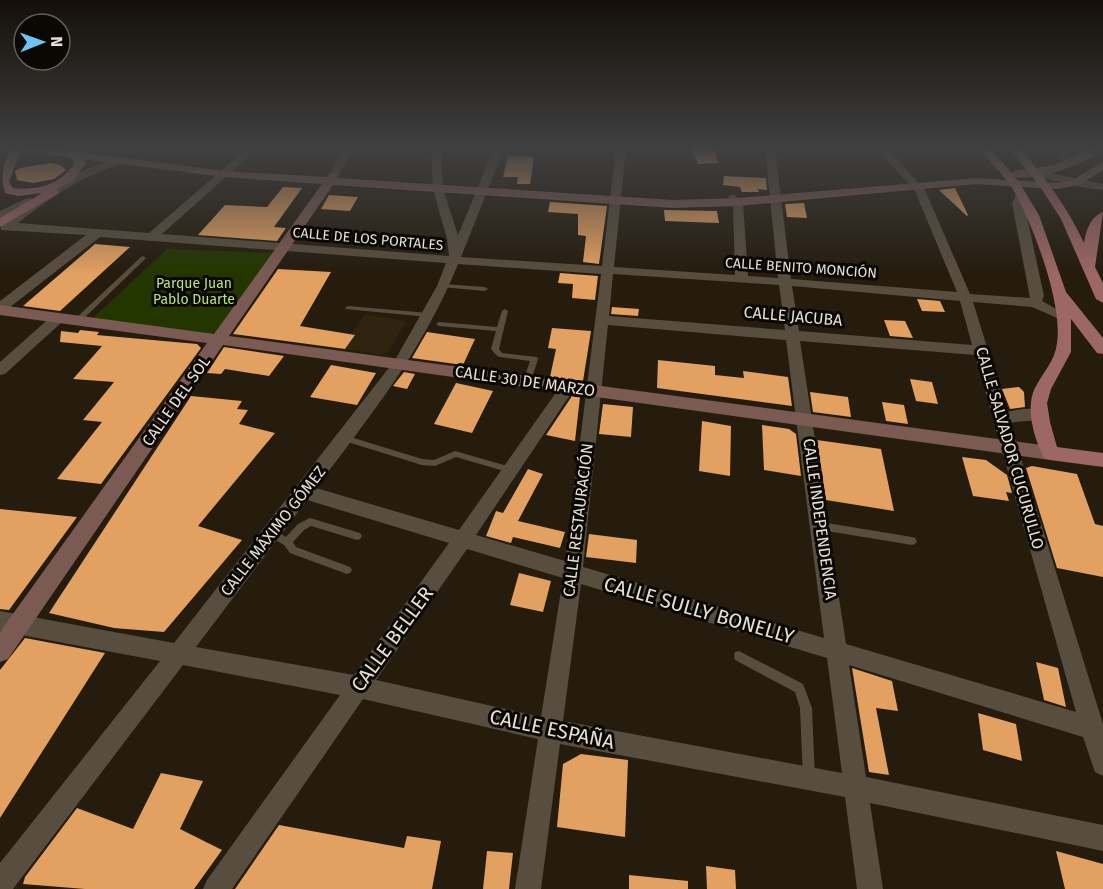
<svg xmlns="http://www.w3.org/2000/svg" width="1103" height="889" font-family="'Fira Sans',sans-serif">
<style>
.built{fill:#30230f}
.green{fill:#243600}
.building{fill:#e2a061}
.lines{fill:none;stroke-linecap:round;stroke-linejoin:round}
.lane{fill:#584e3f;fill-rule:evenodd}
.street{fill:#584e3f;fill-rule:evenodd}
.secondary{fill:#7a5a52;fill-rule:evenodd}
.primary{fill:#9c6764;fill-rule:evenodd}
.labels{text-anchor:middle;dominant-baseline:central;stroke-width:6;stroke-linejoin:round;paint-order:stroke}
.far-street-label{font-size:14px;fill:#e6dfd6;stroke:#0b0703}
.far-park-label{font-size:14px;fill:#b9e37a;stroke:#0b0703}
.street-label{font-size:16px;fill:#e6dfd6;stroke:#0b0703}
.near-street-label{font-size:20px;fill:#e6dfd6;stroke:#0b0703}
</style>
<rect width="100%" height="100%" fill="#251c0e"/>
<polygon class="built" points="365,314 406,321 390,350 381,355 341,348"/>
<polygon class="green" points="167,249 275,253 224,328 211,334 91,320"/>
<g class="building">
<polygon points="692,149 715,149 718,163 698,164"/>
<polygon points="508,156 534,157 530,184 517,184 518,177 503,177"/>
<polygon points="50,163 60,165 66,170 54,179 33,183 17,180 15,171 20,168"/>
<polygon points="724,176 766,178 767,190 758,189 759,192 742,192 740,187 723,185"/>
<polygon points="283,187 302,188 274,227 286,228 277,241 198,235 225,205 267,207"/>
<polygon points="955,188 968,215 967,216 939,190"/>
<polygon points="329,195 358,197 350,211 321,209"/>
<polygon points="550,202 607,206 599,264 583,262 586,236 578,235 578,214 548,212"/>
<polygon points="804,203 807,218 787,217 785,204"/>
<polygon points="664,210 717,211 719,223 665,221"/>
<polygon points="95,244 130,247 60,311 23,306"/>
<polygon points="278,269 331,272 300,326 355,335 345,349 233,334"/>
<polygon points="560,273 598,276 595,300 572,298 573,284 558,283"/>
<polygon points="917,299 940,301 945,312 922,311"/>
<polygon points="612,307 639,309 638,316 611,314"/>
<polygon points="884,320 905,321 913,338 890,336"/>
<polygon points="552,328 591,331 583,381 550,377 556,349 548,348"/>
<polygon points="80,330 99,332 97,335 197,344 201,348 101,484 57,479 102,422 83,420 114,382 73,379 102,346 60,342 61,331 78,333"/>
<polygon points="427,332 475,339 463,365 412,358"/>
<polygon points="224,347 284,356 269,376 225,369 221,374 207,373"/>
<polygon points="658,360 715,366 715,375 744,378 743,371 788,377 792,406 657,388"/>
<polygon points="331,365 376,373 357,405 310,397"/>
<polygon points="404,372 415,374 407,389 393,386"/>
<polygon points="910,379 932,382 938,404 916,401"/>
<polygon points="456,383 493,391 472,433 434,424"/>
<polygon points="1019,387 1024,392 1025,407 1010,409 1002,389"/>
<polygon points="810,392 848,397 851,417 813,412"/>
<polygon points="191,396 242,401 237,409 248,410 239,424 275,433 198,526 242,540 164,632 114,628 49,613"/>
<polygon points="572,396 580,397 575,441 546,435"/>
<polygon points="882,402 904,405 908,424 886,421"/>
<polygon points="603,404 633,407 631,437 599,434"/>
<polygon points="702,421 731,426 730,476 699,471"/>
<polygon points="762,425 789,429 796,434 801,476 764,470"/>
<polygon points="817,440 881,449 894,511 826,500"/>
<polygon points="962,457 986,460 1007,475 1012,493 1006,492 1009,501 973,496"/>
<polygon points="1032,466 1077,474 1095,524 1103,526 1103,577 1057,568 1026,468"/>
<polygon points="528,469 543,474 518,521 565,532 560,548 513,537 511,543 486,536 496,511 503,513"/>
<polygon points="0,509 77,517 9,610 0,609"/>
<polygon points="589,534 637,540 636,563 586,557"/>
<polygon points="519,573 551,581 543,612 510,605"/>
<polygon points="25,638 105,653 0,818 0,670"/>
<polygon points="1036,662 1058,668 1066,707 1044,700"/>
<polygon points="852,668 892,681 898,711 876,708 889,775 869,772"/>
<polygon points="978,713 1016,724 1022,761 983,750"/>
<polygon points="581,754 628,760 625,837 557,827 563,764"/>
<polygon points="161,773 203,781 180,829 222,850 194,889 85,889 23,884 25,877 77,808 133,829"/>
<polygon points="279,825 404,848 407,836 441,841 432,889 235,889"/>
<polygon points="487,851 513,853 509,889 483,889"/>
<polygon points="1056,851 1103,864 1103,889 1065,889"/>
<polygon points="706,866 735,870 736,889 707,889"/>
<polygon points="629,875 688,881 688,889 629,889"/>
</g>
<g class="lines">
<g class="lane">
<polygon points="1062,149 1067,149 1063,157 1072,164 1072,166 1068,166 1058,157"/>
<polygon points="143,256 146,258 145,259 79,323 75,323 75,319 141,257"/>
<polygon points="443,284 485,287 488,289 485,291 441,287 441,285"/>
<polygon points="348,306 428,313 431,315 428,317 346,309 345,308"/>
<path d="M505,309L508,311L499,349L502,353L537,357L538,359L530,384L527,385L523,382L530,361L500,357C496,356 494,352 491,349L496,331L439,326L436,324L439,322L497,327L502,311Z"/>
<polygon points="344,435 422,459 434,460 455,451 511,467 514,468 515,470 514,472 511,473 456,457 435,466 422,465 341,440 340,438 341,436"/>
<polygon points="310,518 360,533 362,536 360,539 357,540 311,526 304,530 293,542 296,547 350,567 352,570 350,573 347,574 290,553 284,545 269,536 267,533 269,530 272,529 286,537 298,524"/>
<polygon points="821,522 912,537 915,538 917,541 915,544 912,545 821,530 818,529 816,526 818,523"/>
<polygon points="739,651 803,684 812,708 815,778 813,782 809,784 805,782 803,778 800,708 795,692 735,660 734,656 735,652"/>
</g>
<g class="street">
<path d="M246,149H257L162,234L449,256L447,239L433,189L431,149H441L443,189L458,235L494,149H504L461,257L602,266L616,149H626L614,267L735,275L733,203L728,197L733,194L743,202L748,276L778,278L765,149H775L791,279L957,292L915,191L877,149H888L925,190L970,294L1030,298L1012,203L1017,192H1025L1026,194L1024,203L1044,296L1042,301L1071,317L1064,321L1032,307L973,302L1007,412C1020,409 1032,407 1046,411L1048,415L1046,419C1034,422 1022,420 1010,423L1103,724V776L1095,772L1083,737L849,665L866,777L1103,825V851L870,803L883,889H857L845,797L560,744L541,889H515L538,739L363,699L232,889H203L207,880L340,695L183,665L13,889H0V863L160,661L0,631V611L174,643L395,360L437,286L446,263L100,237L5,311L0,312V301L86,235L1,230V226L25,207L0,218V211L27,198L36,199L88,168L125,157L130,160L129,162C85,173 53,196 18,223L149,233ZM458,264L601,274L565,561L476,535L572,392L575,388L572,384H562L459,530L316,488C370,416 424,349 458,264ZM613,274L779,285L785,330L609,316ZM792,286L960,301L972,345L799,331ZM608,325L786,340L824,638L583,567ZM800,341L975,355L1076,712L846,644ZM307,500L449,543L354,675L196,647ZM467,549L563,578L541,717L376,680ZM581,584L827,658L842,773L563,721Z"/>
<polygon points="344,149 354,149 337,178 329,178 328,176"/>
<polygon points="1036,170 1103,184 1103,190 1075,186 1032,175 1032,171"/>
<polygon points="58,314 63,315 65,318 63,321 5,374 0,375 0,362 53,315"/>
</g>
<g class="secondary">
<polygon points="22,149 55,149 224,171 326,177 333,173 337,174 337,178 673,200 738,198 976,178 1056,183 1072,180 1103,162 1103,170 1079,185 1056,189 976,184 738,206 673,208 333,185 229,336 1050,446 1056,448 1059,453 1056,458 1050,460 223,345 8,659 0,662 0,632 207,343 0,315 0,305 214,334 322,184 224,177 27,152"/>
<path d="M1090,149H1103C1089,163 1026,187 1009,174L1015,171L1055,165Z"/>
</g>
<g class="primary">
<path d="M11,149H21L9,182L13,188C36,191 63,184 74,163L69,154L70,152H78L86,163L73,181L56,189L59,192L57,194L0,227V218L42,193L18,196L5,193C0,178 3,164 11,149Z"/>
<path d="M980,149H991L1019,182L1039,215L1066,292L1103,338V354L1097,353L1071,319V352L1051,389L1047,403L1050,422L1057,447L1103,453V467L1050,460L1044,458C1034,439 1025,407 1035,388C1043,372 1055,361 1057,343C1063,304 1033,223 1012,188C1003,174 990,162 980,149Z"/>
<path d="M1010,149H1021C1046,179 1068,208 1084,243C1086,231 1090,217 1103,212L1095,267L1103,283V303L1096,299L1061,219L1041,188Z"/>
</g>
</g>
<linearGradient id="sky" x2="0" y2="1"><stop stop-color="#140f08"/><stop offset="0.54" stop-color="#404041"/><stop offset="1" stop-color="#404041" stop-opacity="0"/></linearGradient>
<rect width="1103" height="274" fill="url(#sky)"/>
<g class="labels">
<g class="far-street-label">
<text transform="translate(368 239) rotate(5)">CALLE DE LOS PORTALES</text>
<text transform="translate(801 268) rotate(4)">CALLE BENITO MONCIÓN</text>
</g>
<g class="far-park-label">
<text x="194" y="283">Parque Juan<tspan x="194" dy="16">Pablo Duarte</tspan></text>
</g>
<g class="street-label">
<text transform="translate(793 316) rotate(5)">CALLE JACUBA</text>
<text transform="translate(525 381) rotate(8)">CALLE 30 DE MARZO</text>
<text transform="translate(176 401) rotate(-55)">CALLE DEL SOL</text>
<text transform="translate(1010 448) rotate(74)">CALLE SALVADOR CUCURULLO</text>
<text transform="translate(820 519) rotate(82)">CALLE INDEPENDENCIA</text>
<text transform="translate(578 520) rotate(-83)">CALLE RESTAURACIÓN</text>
<text transform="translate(273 531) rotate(-52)">CALLE MÁXIMO GÓMEZ</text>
</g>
<g class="near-street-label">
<text transform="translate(699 610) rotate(16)">CALLE SULLY BONELLY</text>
<text transform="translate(392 639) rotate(-54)">CALLE BELLER</text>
<text transform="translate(552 729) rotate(12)">CALLE ESPAÑA</text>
</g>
</g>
<g transform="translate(42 42) rotate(89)"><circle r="28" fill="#0b0703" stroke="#635d57" stroke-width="1.5"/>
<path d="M0-4.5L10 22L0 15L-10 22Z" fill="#6fc2f4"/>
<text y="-9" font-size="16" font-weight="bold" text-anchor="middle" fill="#e6dfd6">N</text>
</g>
</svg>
